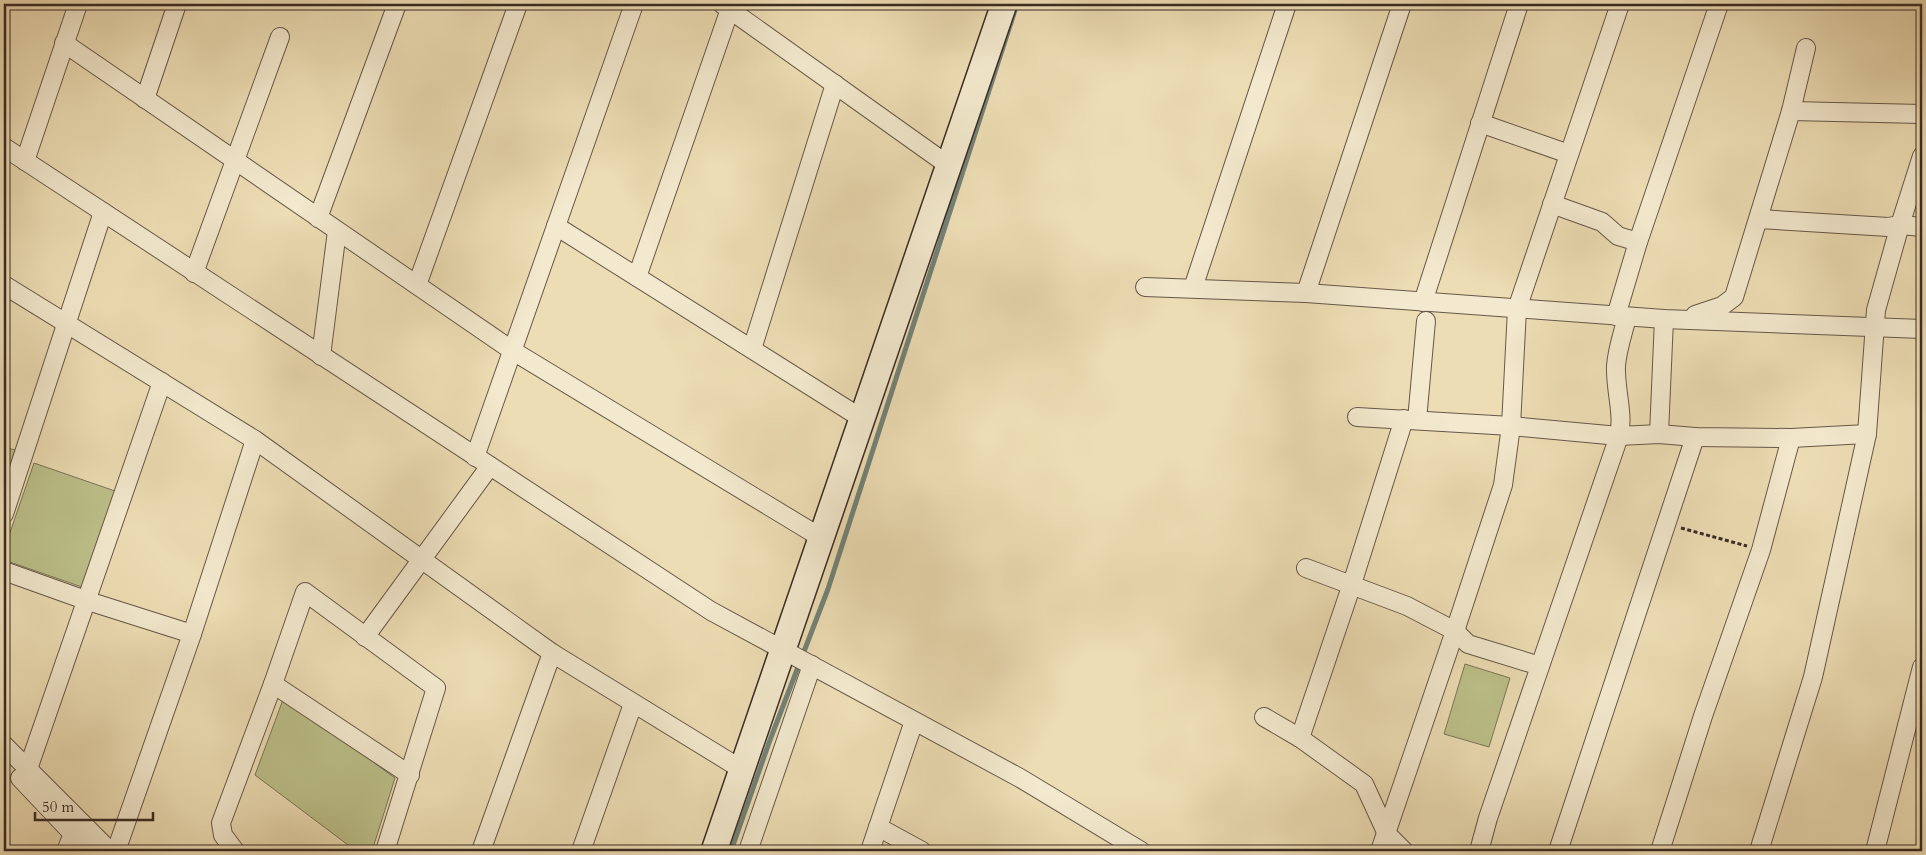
<svg xmlns="http://www.w3.org/2000/svg" width="1926" height="855" font-family="Cardo,serif">
<style>
.green{fill:#bcc08a;stroke:#7a7658}
.lines{fill:none;stroke-linecap:round;stroke-linejoin:round}
.stream{stroke:#738277;stroke-width:5}
.street-casing{stroke:#665849;stroke-width:20}
.secondary-casing{stroke:#392b25;stroke-width:28}
.path{stroke:#392b25;stroke-width:3;stroke-dasharray:4 2.5;stroke-linecap:butt}
.street{stroke:#f3e9ce;stroke-width:18}
.secondary{stroke:#f3e9ce;stroke-width:25}
</style>
<rect width="100%" height="100%" fill="#edddb4"/>
<filter id="stains"><feTurbulence type="fractalNoise" baseFrequency=".004" numOctaves="4"/><feColorMatrix values="0 0 0 0 .2 0 0 0 0 .09 0 0 0 0 .02 0 0 0 .5 -.17"/></filter>
<radialGradient id="worn" r=".72"><stop offset=".6" stop-color="#630" stop-opacity="0"/><stop offset="1" stop-color="#630" stop-opacity=".3"/></radialGradient>
<g class="green">
<polygon points="4,447 15,450 4,486"/>
<polygon points="34,463 115,491 82,587 4,560 4,550"/>
<polygon points="1465,664 1510,678 1489,747 1444,734"/>
<polygon points="284,697 395,778 372,851 356,851 255,775"/>
</g>
<g class="lines">
<polyline class="stream" points="731,851 770,740 828,589 1017,4"/>
<g class="street-casing">
<g id="street">
<polyline points="722,4 948,165"/>
<polyline points="64,43 513,351 820,537"/>
<polyline points="145,99 177,4"/>
<polyline points="1791,111 1922,114"/>
<polyline points="1480,123 1569,154"/>
<polyline points="4,147 711,611 1020,778 1141,851"/>
<polyline points="25,161 78,4"/>
<polyline points="1552,204 1602,222 1618,236 1638,242"/>
<polyline points="318,218 397,4"/>
<polyline points="1759,219 1888,227 1900,225 1922,227"/>
<polyline points="556,226 861,418"/>
<polyline points="194,273 280,37"/>
<polyline points="637,277 730,9"/>
<polyline points="4,285 255,440 552,653 741,769"/>
<polyline points="417,285 518,4"/>
<polyline points="1145,287 1306,293 1664,319 1922,329"/>
<polyline points="1193,288 1287,4"/>
<polyline points="1306,293 1402,4"/>
<polyline points="1423,302 1519,4"/>
<polyline points="1695,315 1722,306 1734,297 1791,111 1806,48"/>
<polyline points="1616,316 1638,242 1719,4"/>
<polyline points="752,349 835,84"/>
<polyline points="321,356 337,231"/>
<polyline points="1357,417 1511,426 1619,436 1659,434 1695,437 1791,438 1867,434"/>
<polyline points="1417,420 1426,321"/>
<polyline points="1659,434 1664,319"/>
<polyline points="475,457 634,4"/>
<polyline points="4,514 103,212"/>
<polyline points="1306,568 1407,606 1455,631 1468,644 1540,666"/>
<polyline points="4,571 88,601 192,634"/>
<polyline points="365,637 490,466"/>
<polyline points="273,684 410,775"/>
<polyline points="1264,717 1300,738 1364,784 1387,834 1404,851"/>
<polyline points="1300,738 1352,584 1404,419"/>
<polyline points="4,745 110,851"/>
<polyline points="28,769 162,382"/>
<polyline points="20,778 73,834 91,851"/>
<polyline points="878,827 922,851"/>
<polyline points="66,851 73,834"/>
<polyline points="116,851 192,634 255,440"/>
<polyline points="235,851 223,835 221,823 273,684 305,592 436,688 385,851"/>
<polyline points="481,851 552,653"/>
<polyline points="581,851 633,704"/>
<polyline points="748,851 812,665"/>
<polyline points="870,851 914,721"/>
<polyline points="1380,851 1455,631 1503,485 1511,426 1517,309 1620,4"/>
<path d="M1479,851L1488,818L1619,436C1624,413 1615,390 1616,366C1617,350 1623,333 1627,317"/>
<polyline points="1558,851 1695,437"/>
<polyline points="1660,851 1703,716 1761,550 1791,438"/>
<polyline points="1759,851 1813,677 1867,434 1876,310 1900,225 1922,156"/>
<polyline points="1875,851 1922,667"/>
</g>
</g>
<g class="secondary-casing">
<polyline id="secondary" points="714,851 1004,4"/>
</g>
<polyline class="path" points="1681,528 1747,546"/>
<use href="#street" class="street"/>
<use href="#secondary" class="secondary"/>
</g>
<rect width="1926" height="855" fill="none" stroke="#edddb4" stroke-width="20"/>
<rect x="5" y="5" width="1916" height="845" fill="none" stroke="#392b25" stroke-width="2.5"/>
<rect x="10" y="10" width="1906" height="835" fill="none" stroke="#392b25"/>
<path d="M35 812v8h118v-8" fill="none" stroke="#392b25" stroke-width="2.5"/>
<text x="42" y="812" font-size="15" fill="#392b25" stroke="#f3e9ce" stroke-width="4" paint-order="stroke">50 m</text>
<rect width="100%" height="100%" filter="url(#stains)"/>
<rect width="100%" height="100%" fill="url(#worn)"/>
</svg>
